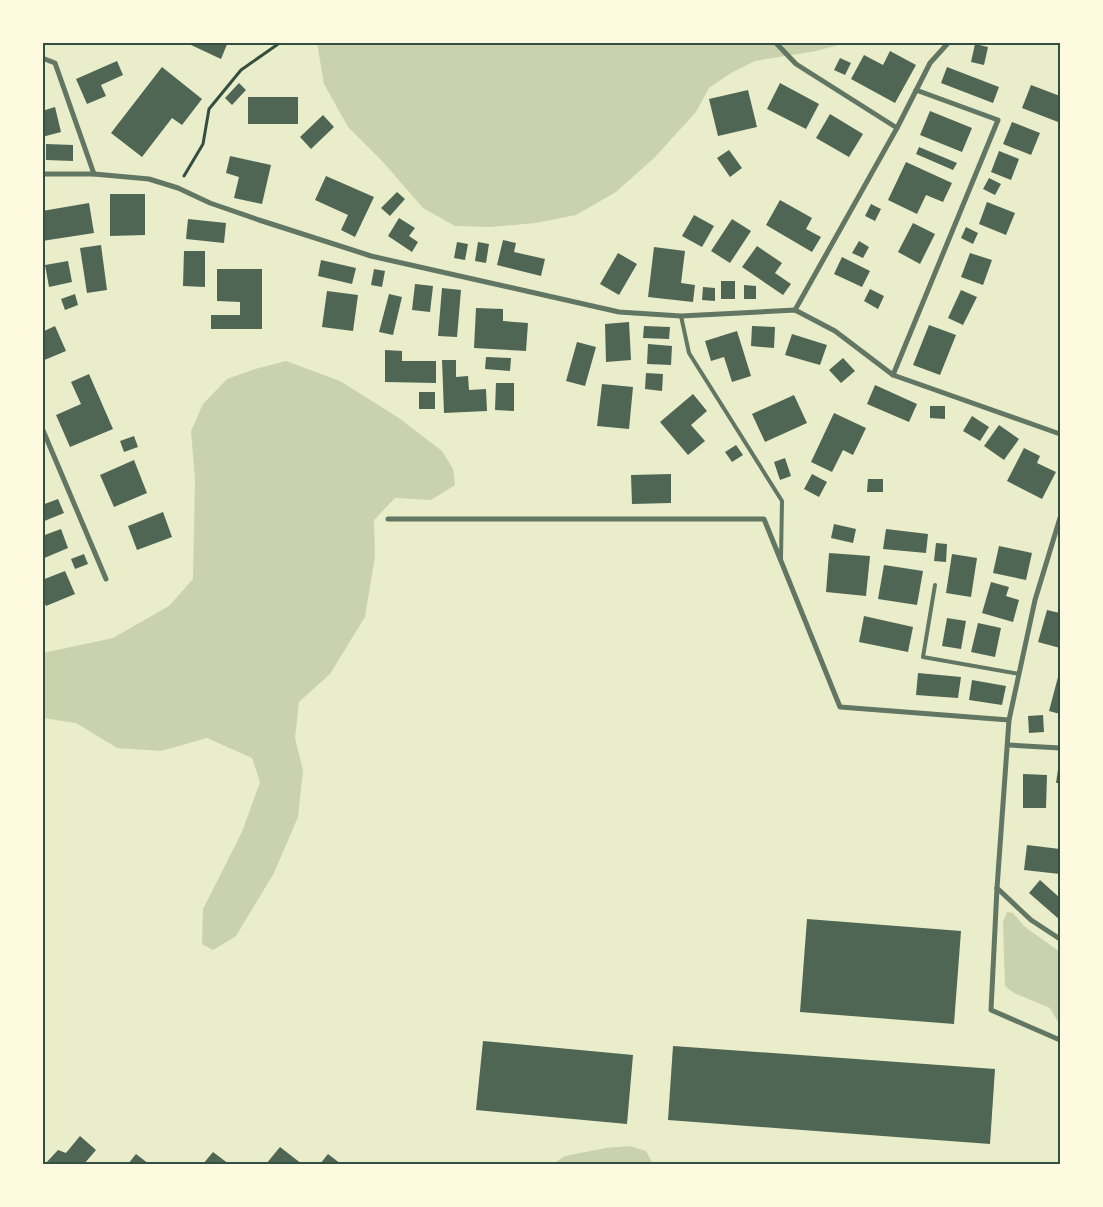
<svg xmlns="http://www.w3.org/2000/svg" width="1103" height="1207" font-family="Jost,sans-serif">
  <rect width="100%" height="100%" fill="#e9edc9"/>
  <!-- green -->
  <g fill="#cad2ad">
    <path d="M317 43H846L816 51 755 61 731 73 709 88 696 112 654 158 616 192 576 215 536 223 491 227 455 226 423 208 383 162 348 127 324 84Z"/>
    <path d="M286 361 340 381 399 418 442 451 453 469 455 485 431 500 395 498 374 520 375 556 365 617 330 674 299 702 295 738 303 770 298 817 274 873 236 936 213 950 202 944 203 909 242 832 260 782 252 758 207 738 161 751 117 748 76 723 43 718V653L113 638 169 606 193 579 195 479 191 431 203 404 227 379 255 369Z"/>
    <path d="M1007 912 1013 913 1025 927 1060 952V1025L1058 1022 1050 1008 1014 993 1005 986 1003 922Z"/>
    <path d="M630 1146 646 1151 652 1162 650 1164H553L565 1156 606 1148Z"/>
  </g>
  <!-- building -->
  <g fill="#4f6655">
    <path d="M192 42H228L221 59 191 45Z"/>
    <path d="M975 44 988 47 984 65 971 62Z"/>
    <path d="M890 51 916 65 895 103 851 79 864 55 883 65Z"/>
    <path d="M840 58 851 63 845 75 834 70Z"/>
    <path d="M117 61 123 75 101 85 106 96 87 104 76 79Z"/>
    <path d="M162 67 202 99 182 125 172 118 142 157 111 133Z"/>
    <path d="M947 67 999 87 993 103 941 83Z"/>
    <path d="M239 83 246 90 232 105 225 98Z"/>
    <path d="M780 83 819 104 806 129 767 109Z"/>
    <path d="M1031 85 1060 96V115L1058 122 1022 108Z"/>
    <path d="M748 90 757 127 718 136 709 99Z"/>
    <rect x="248" y="97" width="50" height="27"/>
    <path d="M55 107 61 132 42 137V111Z"/>
    <path d="M930 111 972 128 962 152 920 135Z"/>
    <path d="M830 114 863 134 849 157 816 138Z"/>
    <path d="M323 115 334 127 311 149 300 137Z"/>
    <path d="M1012 122 1040 133 1031 155 1003 144Z"/>
    <path d="M46 144 73 145V161L46 160Z"/>
    <path d="M919 147 957 163 953 170 916 154Z"/>
    <path d="M729 150 742 168 730 177 717 158Z"/>
    <path d="M999 151 1019 159 1011 180 991 172Z"/>
    <path d="M230 156 271 165 262 204 234 198 239 177 226 173Z"/>
    <path d="M906 162 952 183 943 202 926 195 917 214 888 200Z"/>
    <path d="M326 176 374 197 355 237 341 230 348 215 315 200Z"/>
    <path d="M989 178 1001 184 995 195 983 189Z"/>
    <path d="M42 185H44L45 199H42Z"/>
    <path d="M397 192 405 199 390 216 381 208Z"/>
    <path d="M110 194H145V235L110 236Z"/>
    <path d="M780 200 812 218 806 229 821 237 812 252 766 225Z"/>
    <path d="M987 202 1015 213 1006 235 979 224Z"/>
    <path d="M89 203 94 233 42 241V211Z"/>
    <path d="M871 204 881 209 875 221 865 216Z"/>
    <path d="M694 215 714 226 702 247 682 236Z"/>
    <path d="M399 218 415 228 409 236 418 242 412 252 388 236Z"/>
    <path d="M188 219 226 223 224 243 186 239Z"/>
    <path d="M732 219 751 231 730 263 711 251Z"/>
    <path d="M913 223 935 234 920 264 898 252Z"/>
    <path d="M966 227 978 233 973 244 961 238Z"/>
    <path d="M503 240 516 243 514 252 545 259 541 276 497 265Z"/>
    <path d="M859 241 869 247 863 258 852 253Z"/>
    <path d="M457 242 468 244 465 260 454 258Z"/>
    <path d="M478 242 489 244 486 263 475 261Z"/>
    <path d="M101 245 107 290 87 293 80 248Z"/>
    <path d="M757 246 782 263 775 273 791 284 783 295 742 267Z"/>
    <path d="M654 247 685 251 681 283 695 285 693 302 648 297Z"/>
    <path d="M184 251H205V287L183 286Z"/>
    <path d="M618 253 637 264 619 295 600 284Z"/>
    <path d="M970 253 992 260 983 285 961 277Z"/>
    <path d="M842 257 870 271 862 287 834 274Z"/>
    <path d="M321 260 356 268 352 284 318 276Z"/>
    <path d="M68 261 72 282 49 287 45 265Z"/>
    <path d="M217 269H262V329H211V315H240V302L217 301Z"/>
    <path d="M374 269 385 271 382 287 371 285Z"/>
    <rect x="721" y="281" width="14" height="18"/>
    <path d="M415 284 433 286 430 312 412 310Z"/>
    <path d="M744 285 756 286V299H744Z"/>
    <path d="M703 287 715 288V301L702 300Z"/>
    <path d="M442 288 461 290 457 337 438 336Z"/>
    <path d="M870 289 884 296 878 309 864 301Z"/>
    <path d="M961 290 977 297 963 325 948 318Z"/>
    <path d="M327 291 358 295 353 331 322 327Z"/>
    <path d="M75 294 78 305 65 310 61 299Z"/>
    <path d="M389 294 402 297 393 335 379 332Z"/>
    <path d="M476 308 503 309V321L528 323 526 351 474 348Z"/>
    <path d="M629 322 631 360 606 362 605 324Z"/>
    <path d="M929 325 956 335 940 375 913 365Z"/>
    <path d="M55 326 66 351 42 361V332Z"/>
    <path d="M644 326 670 327 669 339 643 338Z"/>
    <path d="M752 326 775 327 774 348 751 346Z"/>
    <path d="M737 331 751 376 732 382 724 357 711 361 705 341Z"/>
    <path d="M792 334 827 345 820 365 785 355Z"/>
    <path d="M577 342 596 347 585 386 566 381Z"/>
    <path d="M648 344 672 346 671 365 647 364Z"/>
    <path d="M385 350 402 351V361H436V383L385 382Z"/>
    <path d="M486 357 511 358 510 371 485 369Z"/>
    <path d="M843 358 855 371 841 383 829 370Z"/>
    <path d="M442 360H456V377L468 376 469 390 486 389 487 411 444 413Z"/>
    <path d="M646 373 663 374 662 391 645 389Z"/>
    <path d="M89 374 113 429 70 447 56 415 81 404 71 382Z"/>
    <path d="M496 383H514V411L495 410Z"/>
    <path d="M602 384 633 387 629 429 597 426Z"/>
    <path d="M875 385 917 404 909 422 867 404Z"/>
    <rect x="419" y="392" width="16" height="17"/>
    <path d="M693 394 707 411 691 425 705 441 688 455 660 422Z"/>
    <path d="M794 395 807 423 765 442 752 414Z"/>
    <path d="M930 406H945V419L930 418Z"/>
    <path d="M834 413 866 428 853 455 843 450 832 472 811 462Z"/>
    <path d="M972 416 989 427 980 441 963 431Z"/>
    <path d="M999 425 1019 439 1004 460 984 446Z"/>
    <path d="M134 436 138 447 124 452 120 441Z"/>
    <path d="M736 445 743 455 732 462 725 452Z"/>
    <path d="M1024 448 1040 456 1037 463 1056 472 1042 499 1007 481Z"/>
    <path d="M785 458 791 476 780 480 774 462Z"/>
    <path d="M134 460 147 493 114 507 100 475Z"/>
    <path d="M671 474V503L632 504 631 475Z"/>
    <path d="M812 474 827 482 819 497 804 489Z"/>
    <path d="M868 479H883V492H867Z"/>
    <path d="M58 499 64 513 42 522V505Z"/>
    <path d="M163 512 172 537 137 550 128 526Z"/>
    <path d="M834 524 856 529 853 543 831 538Z"/>
    <path d="M61 529 68 548 42 559V536Z"/>
    <path d="M886 529 928 534 926 553 883 549Z"/>
    <path d="M936 543 947 544 946 562 934 561Z"/>
    <path d="M999 546 1032 553 1026 580 993 573Z"/>
    <path d="M829 553 870 556 866 596 826 592Z"/>
    <path d="M84 554 88 564 75 569 71 559Z"/>
    <path d="M952 554 977 558 971 597 946 593Z"/>
    <path d="M884 565 923 571 917 605 878 599Z"/>
    <path d="M65 571 75 594 46 606 42 597V580Z"/>
    <path d="M991 582 1009 587 1006 596 1019 600 1013 622 982 613Z"/>
    <path d="M1047 610 1060 613V648L1038 642Z"/>
    <path d="M864 616 913 627 908 652 859 642Z"/>
    <path d="M947 618 966 621 961 649 942 646Z"/>
    <path d="M978 623 1001 628 995 657 971 652Z"/>
    <path d="M918 673 961 677 958 698 916 695Z"/>
    <path d="M1058 677 1060 678V714L1049 711Z"/>
    <path d="M972 680 1006 686 1002 705 969 700Z"/>
    <path d="M1043 715 1044 732 1029 733 1028 716Z"/>
    <path d="M1059 763 1060 764V783H1056Z"/>
    <path d="M1023 774 1047 775 1046 808H1023Z"/>
    <path d="M1027 845 1060 849V874L1024 870Z"/>
    <path d="M1040 880 1060 898V920L1029 893Z"/>
    <path d="M807 919 961 931 954 1024 800 1012Z"/>
    <path d="M483 1041 633 1055 627 1124 476 1110Z"/>
    <path d="M673 1046 995 1069 990 1144 668 1120Z"/>
    <path d="M80 1136 96 1150 84 1164H45L58 1150 66 1153Z"/>
    <path d="M280 1147 302 1164H266Z"/>
    <path d="M213 1152 229 1164H203Z"/>
    <path d="M136 1154 149 1164H128Z"/>
    <path d="M328 1154 341 1164H320Z"/>
  </g>
  <g fill="none" stroke-linecap="round" stroke-linejoin="round">
    <!-- path -->
    <path stroke="#344e41" stroke-width="3" d="M184 176 203 144 209 109 241 70 281 42"/>
    <!-- service -->
    <g stroke="#617663" stroke-width="4">
      <path d="M681 316 689 353 782 501 781 558"/>
      <path d="M935 585 923 657 1019 674"/>
    </g>
    <!-- minor -->
    <g stroke="#617663" stroke-width="5">
      <path d="M775 42 796 64 897 128"/>
      <path d="M42 58 55 63 94 174"/>
      <path d="M42 174H94L149 179 178 188 210 203 259 220 371 256 619 312 681 316 795 310 835 331 893 375 1060 434"/>
      <path d="M795 310 897 128 930 63 949 42"/>
      <path d="M893 375 998 120 916 90"/>
      <path d="M42 428 106 579"/>
      <path d="M1060 518 1035 600 1009 720 997 888 991 1010 1060 1040"/>
      <path d="M388 519H764L840 707 1009 720"/>
      <path d="M1008 745 1060 748"/>
      <path d="M997 888 1031 920 1060 939"/>
    </g>
  </g>
  <!-- border -->
  <rect width="1103" height="1207" fill="none" stroke="#fefae0" stroke-width="88"/>
  <rect x="44" y="44" width="1015" height="1119" fill="none" stroke="#344e41" stroke-width="2"/>
</svg>
